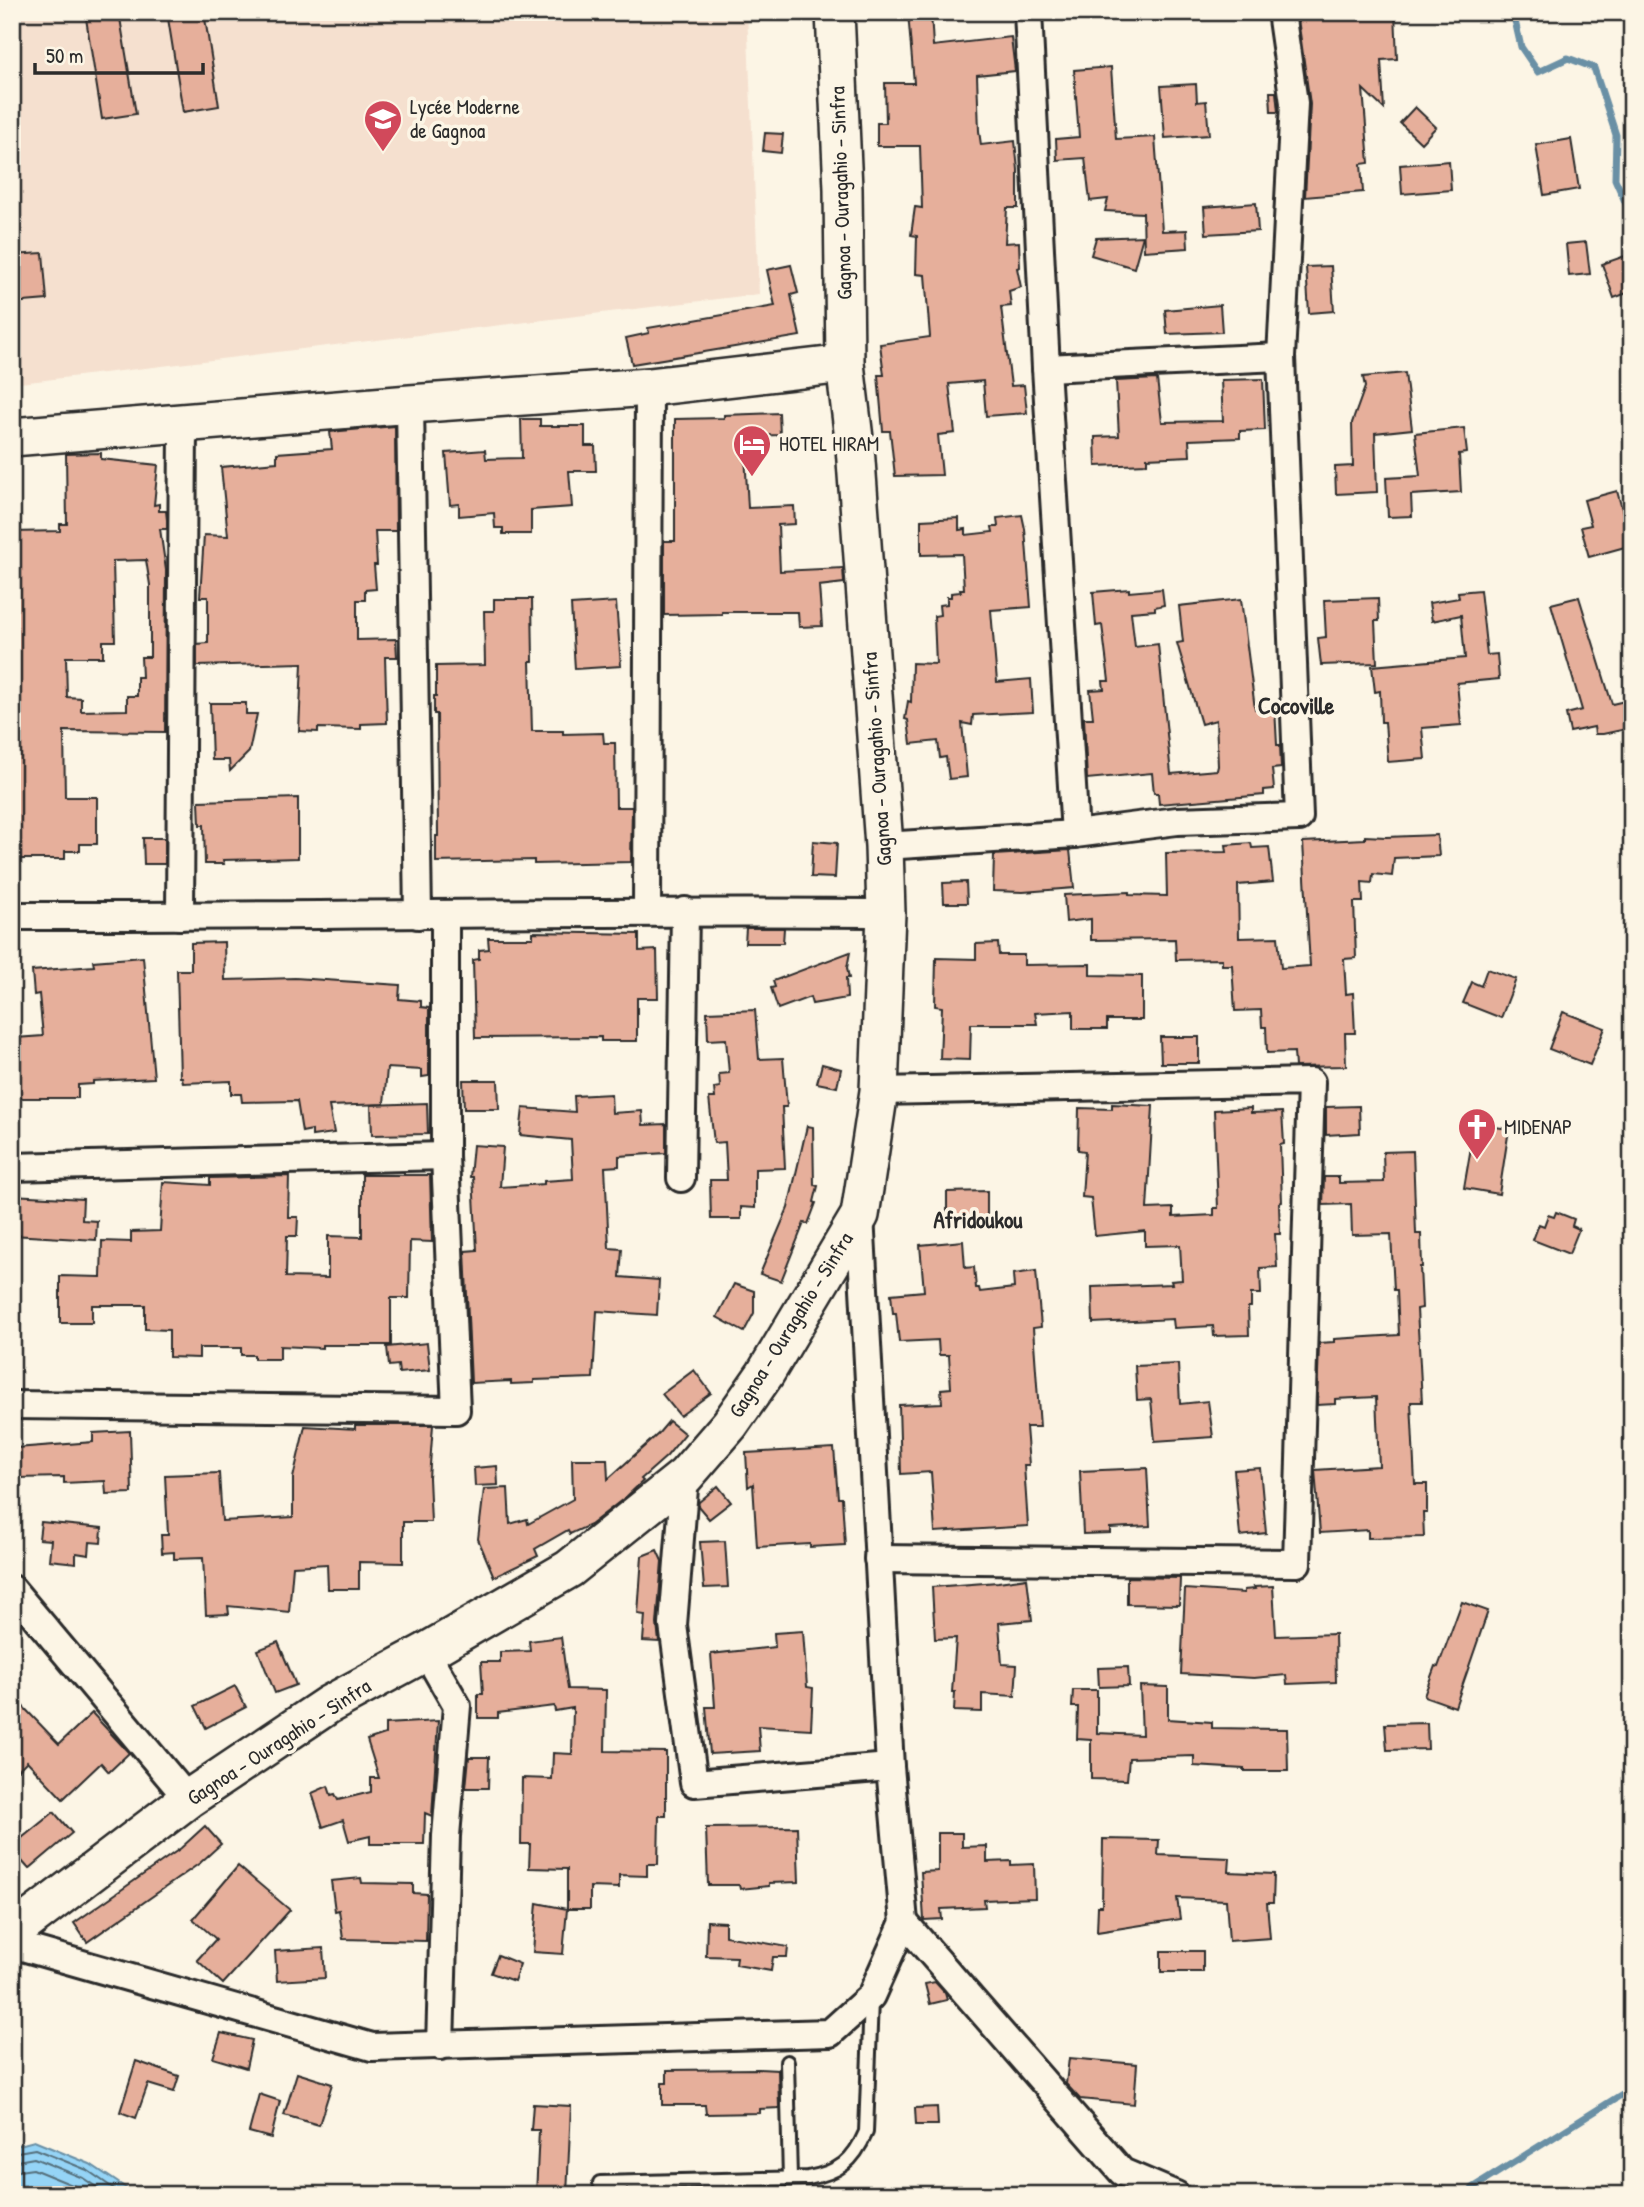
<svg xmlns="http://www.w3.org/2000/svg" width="1644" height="2207" font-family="'Patrick Hand',sans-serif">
  <rect width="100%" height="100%" fill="#fcf5e5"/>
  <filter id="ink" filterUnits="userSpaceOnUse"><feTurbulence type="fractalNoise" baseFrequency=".0143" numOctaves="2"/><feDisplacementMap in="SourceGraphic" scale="14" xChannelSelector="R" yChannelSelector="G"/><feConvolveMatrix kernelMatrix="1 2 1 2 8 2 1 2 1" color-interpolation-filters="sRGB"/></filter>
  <g filter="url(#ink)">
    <!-- built -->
    <path fill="#f5e0cf" d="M12 12H747L759 294 12 384Z"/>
    <!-- water -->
    <path fill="#95d4f6" stroke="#6b90a5" stroke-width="2" d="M34 2141 90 2164 132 2192 147 2195H12V2147Z"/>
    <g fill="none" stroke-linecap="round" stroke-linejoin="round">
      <!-- shore -->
      <g stroke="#556f7c" stroke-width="2">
        <path d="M12 2153 35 2149 87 2170 123 2195"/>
        <path d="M12 2162 34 2158 83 2178 108 2195"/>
        <path d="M12 2172 33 2169 77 2187 89 2195"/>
      </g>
      <!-- stream -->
      <g stroke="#6b90a5" stroke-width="7">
        <path d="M1513 12 1521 47 1538 72 1568 58 1594 68 1616 135 1615 179 1632 217"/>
        <path d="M1469 2195 1473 2188 1632 2088"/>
      </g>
    </g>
    <!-- building -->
    <g fill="#e6af9b" stroke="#2b2b2b" stroke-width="2" fill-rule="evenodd">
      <path d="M85 12H119L136 114 102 119Z"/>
      <path d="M167 12H204L219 106 183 112Z"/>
      <path d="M917 12H931L933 46 1011 37 1015 71 977 75 979 131 981 145 1015 141 1018 170V208H1007L1005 243 1019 242 1020 267 1017 268 1021 287 1009 291 1011 306 1001 307 1011 386 1024 385 1027 413 986 416 983 381 949 384 955 433 938 435 942 475 895 476 890 431H883L878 375H884L880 344 930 337 925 275 916 274 917 236 911 235 915 207 922 208 920 146H877V123H886L885 83H914L908 13Z"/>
      <path d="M1297 12H1395L1397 59 1381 60 1384 109 1363 89 1369 163 1361 164 1363 192 1305 197 1310 104Z"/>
      <path d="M1111 67 1116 139 1155 137 1162 231 1187 230 1188 248 1144 251 1143 213 1105 211 1108 199 1090 201 1085 158 1057 160 1056 139 1079 137 1074 70Z"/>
      <path d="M1196 84 1197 102 1206 101 1209 135 1165 138 1161 86Z"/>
      <path d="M1270 92H1276L1278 112H1271Z"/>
      <path d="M1415 107 1436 127 1421 143 1400 123Z"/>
      <path d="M765 133 783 134 781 153 763 151Z"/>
      <path d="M1571 139 1579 189 1544 195 1536 145Z"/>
      <path d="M1449 161 1451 190 1402 194 1400 165Z"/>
      <path d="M1256 203 1258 231 1206 234 1204 207Z"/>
      <path d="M1143 236 1134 268 1091 255 1096 238Z"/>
      <path d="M1586 242 1590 274 1569 276 1566 244Z"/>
      <path d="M43 253 47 300 12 303V255Z"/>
      <path d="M1625 256 1632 275V291L1614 298 1602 264Z"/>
      <path d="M791 265 798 293 791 295 800 336 632 364 626 338 649 333 648 328 775 306 767 270Z"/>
      <path d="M1331 266 1334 311 1309 313 1306 267Z"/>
      <path d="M1220 305 1222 332 1167 334 1165 310Z"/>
      <path d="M1405 373 1412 429 1375 433 1377 492 1336 494 1335 467 1353 466 1352 423 1365 387 1363 377Z"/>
      <path d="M1157 379 1162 422 1223 421 1221 380 1263 379 1265 430 1240 431V438L1189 440 1190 456 1147 458V464L1096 466 1095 437 1119 436 1116 381Z"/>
      <path d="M779 413 780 435 744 436 748 508 794 506 795 524 778 525 780 571 843 568 844 583 819 586 822 626 799 627 798 612H722V614L664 615V541H675V419L724 418V415Z"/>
      <path d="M521 419H540V426H585V446H595L596 471H569L572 507 531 510V534H503V528H495L494 513 459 516V504L450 505 446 453 485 450 486 459 522 458Z"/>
      <path d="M395 426 396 531H375L377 565H374L376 589 365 590V600H357V640L396 639 397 657H385L387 723 361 724V729L318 728V732L299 731 302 663 197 666V644L208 643V597H200L204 535 228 536 221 467 277 462V453L332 449 330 432Z"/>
      <path d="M1464 428 1467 453 1459 454 1461 492 1411 495 1412 516 1388 517 1386 478 1420 476 1415 433Z"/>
      <path d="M101 453V459L158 465 154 505 159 504V511H166L167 520V529H160L166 570 165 732 64 731 65 797H97V844H80V851H65V859H12V532L60 531V524H67L66 454ZM146 560 150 585V657H141L142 677H137V696H127V710L81 711V698L67 697 66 657H103V641H115L113 561Z"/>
      <path d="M1617 491 1632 545 1589 557 1581 527 1591 525 1584 500Z"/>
      <path d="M1022 515 1025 529 1031 607 991 610 997 682 1031 679 1033 712 973 715 972 725 962 723 967 777 949 779 946 757 940 758 938 741 911 744 908 720 905 719 908 701 911 702 912 663 936 664 934 616 940 615 939 605 947 604V597H951V593L961 592 960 589H964L962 554 921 555V520L959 518V530L966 529V535L993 532 992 527H998L997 518Z"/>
      <path d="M1129 589V592L1162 589 1164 605 1155 607V610L1131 612 1135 647 1158 644 1171 774 1217 770 1218 766 1216 720 1201 724 1177 643 1183 642 1179 606 1241 599 1255 709 1275 708 1277 745H1280L1281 768 1272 769 1274 789 1264 790V795L1159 804 1158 793H1154L1152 773 1087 779 1084 718H1093L1090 690 1104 689 1103 681H1109L1102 625 1096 626 1093 592Z"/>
      <path d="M1480 590 1487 655 1497 654 1499 679 1457 683 1461 725 1422 728 1425 759 1388 762 1385 722H1381L1380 691 1375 692 1372 666 1465 658 1461 615 1432 621 1429 603 1459 598 1458 592Z"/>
      <path d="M1579 597 1612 704 1625 701 1631 728 1603 734H1595L1594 727 1570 732 1566 714 1582 710 1551 604Z"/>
      <path d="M1378 598 1379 621H1375L1377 663 1321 665 1318 638 1326 637 1324 600Z"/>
      <path d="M494 599H532L533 661H530L532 731H563V734L603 733 604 743H615L616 807H632L631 862 534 864V860L436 862V836H438L437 714H434V696H436V666L485 665 484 611H494Z"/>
      <path d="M616 602 621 666 575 669 571 605Z"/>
      <path d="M210 703H246V714H257L249 752 230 771 229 760H212Z"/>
      <path d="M298 798V858L223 860 224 864H205L204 825H200L199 801Z"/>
      <path d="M1437 835 1439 856 1394 858 1392 876 1373 874 1372 883 1362 882 1363 902H1354L1356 958 1344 959 1346 994 1353 993 1355 1033H1345L1346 1066 1295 1067 1294 1052 1267 1053 1266 1027H1262L1261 1010 1235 1011 1232 965H1222V959L1176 960 1175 939 1091 940V919L1066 922 1064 895 1129 892V895L1167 896 1166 853 1227 852 1226 845 1251 843 1252 848 1269 847 1273 882 1238 885 1239 938 1278 937 1281 968 1310 966 1303 842 1365 839V836L1386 837Z"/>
      <path d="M143 838H165V864H144Z"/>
      <path d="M813 841 837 843 835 878 811 877Z"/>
      <path d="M1070 850 1074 888 1023 892 993 891 994 855Z"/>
      <path d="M966 882 967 903H944L943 883Z"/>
      <path d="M746 928H784L783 943H745Z"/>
      <path d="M533 932 639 934V951L657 950 658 998H637V1041H601V1037L475 1038 473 960 479 959V950L489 949 488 938H533Z"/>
      <path d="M224 942 225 980 295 978 400 985 399 999 421 1001V1007L429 1008V1076L422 1077V1070L387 1068 384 1104 329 1106 334 1133 312 1136V1130L302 1132 297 1101 242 1102 241 1094H231V1081L183 1083 182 1077H180L177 970H191V943Z"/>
      <path d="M998 943 999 955H1024V965L1090 964V975L1142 976V1020H1107V1029H1073V1011L1035 1013 1037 1024H971L970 1060 940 1059 942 1007 935 1006 936 958 976 959V944Z"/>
      <path d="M850 952 847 968 849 978H846L847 998 812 1004 810 997 778 1009 771 988 775 987 773 981Z"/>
      <path d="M143 957 154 1078 93 1081V1084L78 1085V1098H12V1052H18L16 1038 43 1036 39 994 34 995 32 971 94 966 93 961Z"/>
      <path d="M1487 969 1516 979 1501 1018 1463 1003 1472 982 1481 986Z"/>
      <path d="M755 1010 759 1059 783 1058 787 1107H782L785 1168 755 1169V1208L741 1207V1219H711L710 1180H727L725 1142 714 1143 709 1098H715L714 1088 720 1087 719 1074 729 1073 726 1039 708 1040 707 1012Z"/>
      <path d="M1563 1012 1605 1028 1590 1065 1549 1049Z"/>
      <path d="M1160 1037H1199V1063H1161Z"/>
      <path d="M822 1064 841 1069 837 1087 817 1083Z"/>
      <path d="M463 1080H498L499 1109H464Z"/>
      <path d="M611 1094 612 1113 642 1111 643 1125 666 1124V1153L619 1156V1166L605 1167 609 1248 622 1249 620 1277 659 1280 657 1315 597 1311 593 1378 534 1380V1383L511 1384V1381L471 1383 465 1251 477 1250 473 1177H470L473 1145 503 1147 500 1187 544 1184V1181L573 1179 571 1140 520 1135 523 1108 575 1112 574 1096Z"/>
      <path d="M427 1103 428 1134 372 1135 371 1105Z"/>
      <path d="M1112 1104 1153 1106 1147 1209 1173 1208V1217L1214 1215V1208H1218L1214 1110 1251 1108V1113L1282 1112 1284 1144 1280 1145 1282 1202 1279 1203 1280 1234H1275L1277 1267 1260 1268 1261 1294H1251V1307H1248L1249 1335 1214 1336 1213 1326 1174 1328 1173 1319 1093 1323 1092 1287 1172 1284 1171 1281 1182 1280 1180 1245 1145 1246V1231L1095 1236 1091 1198 1082 1197 1085 1151 1078 1150 1079 1108 1112 1109Z"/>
      <path d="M1359 1106 1360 1133 1326 1135V1107Z"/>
      <path d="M1475 1124 1509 1129 1499 1194 1464 1188Z"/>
      <path d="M807 1126 813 1127 814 1185 818 1186 814 1202 816 1203 808 1224 804 1223 781 1281 760 1274 788 1208Z"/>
      <path d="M1413 1151 1416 1234H1421L1422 1267H1420L1422 1308 1417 1309 1422 1402H1411L1415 1484H1427V1513H1423L1424 1537 1368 1538V1530L1320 1533 1315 1470 1379 1466 1376 1397 1335 1399V1404L1317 1405 1319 1343 1334 1342V1339L1399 1335 1397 1290H1394L1391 1234 1352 1235 1351 1204 1323 1205 1324 1177H1339V1183L1384 1182 1383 1152Z"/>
      <path d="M362 1175H430L432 1242 410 1241 409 1298H391V1345H322V1348L280 1346V1359H254V1355H241V1348H199V1358L169 1357V1330L145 1329V1305H92V1323H60V1276L101 1277 102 1241 131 1242V1232L160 1231 163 1182 210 1185V1178L289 1176 288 1217H298L297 1236H287L286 1277 328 1278V1236L362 1237Z"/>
      <path d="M987 1191V1219H947V1192Z"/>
      <path d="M12 1195 83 1199 82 1220 97 1221 96 1240 12 1235Z"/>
      <path d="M1556 1212 1574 1219 1572 1226 1579 1229 1569 1254 1533 1240 1539 1224 1544 1226 1548 1215 1554 1217Z"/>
      <path d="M963 1241 965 1268 974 1267 976 1288H979L980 1292 1014 1288 1013 1274 1036 1271 1041 1327 1033 1328 1040 1427H1026L1029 1465H1024L1028 1526 935 1532 931 1472 901 1474 899 1405 942 1403 941 1389 951 1388 949 1355H939L938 1340 899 1342 896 1313H893L891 1294 924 1291 920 1245Z"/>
      <path d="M734 1284 754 1291V1313L744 1332 717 1317Z"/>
      <path d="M427 1343 430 1370 399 1373 398 1365 389 1366 387 1347Z"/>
      <path d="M1178 1364 1180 1404 1208 1401 1213 1437 1155 1441 1151 1399 1137 1400 1135 1366Z"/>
      <path d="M694 1370 711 1393 680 1416 662 1394Z"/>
      <path d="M669 1421 685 1434 667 1456 641 1479 643 1481 627 1496 590 1525 570 1534 568 1530 535 1549 538 1556 494 1577 478 1539 484 1489 508 1488 510 1524 527 1519 528 1524 573 1499 572 1459H607L608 1479 658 1434Z"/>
      <path d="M355 1425H433L429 1478 431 1522H403V1563L359 1562V1589H328L327 1564 293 1566 289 1612 228 1606 229 1614 206 1615 203 1558 174 1559V1552L162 1553 161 1535H168L165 1475 219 1473 222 1521 293 1517V1478L305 1426 355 1429Z"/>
      <path d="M130 1431 132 1493 106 1494 105 1481 64 1483V1477L17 1478 16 1448 93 1442V1433Z"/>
      <path d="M834 1448 838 1498H842L845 1545 810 1547V1544L757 1547 753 1484 748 1487 746 1453Z"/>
      <path d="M497 1466 498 1485 475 1486 474 1468Z"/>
      <path d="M1147 1468 1150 1526 1110 1528V1533L1083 1534 1080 1471Z"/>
      <path d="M1260 1468 1266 1533 1240 1536 1234 1470Z"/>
      <path d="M718 1486 731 1502 709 1519 698 1506 699 1502Z"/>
      <path d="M41 1522 102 1528 101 1543 90 1542 89 1555 76 1553V1563L49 1560 51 1540 39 1539Z"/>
      <path d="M725 1541 728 1587 704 1588 700 1542Z"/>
      <path d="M657 1550 662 1561 657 1624 659 1642 643 1641 645 1615 638 1614 642 1556Z"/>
      <path d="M1127 1577 1180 1578 1179 1605 1127 1604Z"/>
      <path d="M1027 1578 1032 1620 999 1623 1002 1664 1017 1665 1015 1696 982 1694V1712L954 1711 955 1692H952L956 1638 935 1639 932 1587 998 1582Z"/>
      <path d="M1273 1586 1276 1636 1335 1634 1336 1682 1287 1684 1286 1675 1254 1678 1181 1674 1185 1589 1244 1593V1590L1255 1589 1254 1587Z"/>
      <path d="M1462 1602 1488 1611 1455 1707 1424 1696 1435 1666 1438 1667Z"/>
      <path d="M803 1631 807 1687 813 1688 811 1729 758 1726 760 1751 710 1754 706 1707H715L711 1654 775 1647 774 1633Z"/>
      <path d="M561 1637 568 1689 606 1690 605 1751 666 1752V1816H659L658 1864H647V1876L619 1875V1888L590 1887V1909H567V1869L529 1868 530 1844H521L522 1778 552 1779 553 1753 572 1754 573 1708 555 1711 554 1706 498 1713V1718H478V1694H483L481 1662H500V1652L530 1651 529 1641Z"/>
      <path d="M278 1642 296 1685 275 1693 258 1650Z"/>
      <path d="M1128 1667 1129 1686 1099 1687 1098 1668Z"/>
      <path d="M235 1686 246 1707 206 1728 195 1706Z"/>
      <path d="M1140 1686 1168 1687V1719L1212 1722V1728L1287 1729 1288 1771H1244V1769L1194 1766V1756L1129 1758 1127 1780 1091 1779V1740L1077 1739 1078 1707H1072L1073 1690H1097V1733L1142 1735Z"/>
      <path d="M12 1695 59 1744 92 1713 129 1753 109 1772 101 1763 63 1799 27 1761 12 1776Z"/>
      <path d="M438 1721 432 1816 425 1813 424 1844H370V1836L349 1841 343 1820 323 1827 312 1793 328 1786 331 1795 335 1794 338 1800 371 1792V1778H379L367 1740 385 1734V1724Z"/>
      <path d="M1427 1723 1428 1749 1387 1750 1385 1724Z"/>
      <path d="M469 1757H489L488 1788H466Z"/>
      <path d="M54 1812 72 1833 29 1869 12 1850V1846Z"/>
      <path d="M205 1826 221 1844 200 1863 87 1942 74 1923 181 1848Z"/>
      <path d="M797 1827 799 1882 769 1883V1886L740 1889 739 1885H708L706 1828Z"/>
      <path d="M938 1833H962V1847L987 1846V1862L1011 1861V1865L1034 1864 1035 1898 984 1900 985 1907 941 1909 942 1919 924 1920 921 1872 938 1871Z"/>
      <path d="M1103 1839 1159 1840 1158 1855 1230 1858 1229 1872 1274 1874 1273 1903H1267L1270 1938 1229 1941 1226 1900 1177 1898 1180 1919 1097 1932 1098 1906H1102Z"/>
      <path d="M238 1866 290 1910 223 1984 197 1960 216 1939 193 1919Z"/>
      <path d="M361 1878 362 1883 413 1884V1893L427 1894 426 1941 343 1939 339 1910 335 1911 331 1881Z"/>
      <path d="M537 1903 567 1909 563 1954 533 1952Z"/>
      <path d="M707 1921 725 1922V1936L788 1947 787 1957H773L771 1971 736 1965 737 1957 706 1956Z"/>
      <path d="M323 1948 325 1978 277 1981 275 1951Z"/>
      <rect x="1161" y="1951" width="42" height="21"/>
      <path d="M498 1955 520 1964 514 1981 491 1973Z"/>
      <path d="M935 1982 945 1993 947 2000 930 2004 925 1984Z"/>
      <path d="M221 2033 252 2040 246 2068 213 2058Z"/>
      <path d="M1069 2058 1137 2064 1134 2104 1080 2099 1066 2084Z"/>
      <path d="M136 2061 179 2076 174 2092 148 2084 136 2118 120 2112Z"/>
      <path d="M759 2069 778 2070 779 2108 760 2109V2113L706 2114 705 2105H662V2083H667V2070Z"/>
      <path d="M297 2073 332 2084 319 2125 284 2115Z"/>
      <path d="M259 2094 280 2101 271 2138 249 2132Z"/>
      <path d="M533 2104 571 2106 567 2195H536L539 2130H531Z"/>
      <path d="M937 2107 938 2125H916L915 2108Z"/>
    </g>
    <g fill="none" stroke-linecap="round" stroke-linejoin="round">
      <defs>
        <g id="lane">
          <path d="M787 2062 790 2178"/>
          <path d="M600 2183 808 2178C839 2172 853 2162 866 2132L871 2000"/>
        </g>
        <g id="street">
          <path d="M1028 12 1046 368 1075 834"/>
          <path d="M1046 368 1281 357"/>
          <path d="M410 404 418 915"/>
          <path d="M884 846 1075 834 1177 821 1299 817 1281 357 1294 103 1281 12"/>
          <path d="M647 911 649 387"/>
          <path d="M12 916C304 917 595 910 886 913"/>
          <path d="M180 916 183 423"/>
          <path d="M12 1167 445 1156"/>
          <path d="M681 1178 685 911"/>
          <path d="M12 1405 456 1410 445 1156V915"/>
          <path d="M685 1476 673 1625 694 1783 890 1767"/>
          <path d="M878 1559 1297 1563 1311 1082 879 1091"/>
          <path d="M12 1589 188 1799"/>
          <path d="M426 1652 457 1706 446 1836 440 2046"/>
          <path d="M904 1922 1122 2172 1176 2195"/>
          <path d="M12 1944 372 2047 830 2033 871 1996 904 1922 890 1767 860 1215"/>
        </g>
        <g id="secondary">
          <path d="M12 437 410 404 649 387 845 364"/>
          <path d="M12 1933 188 1799 328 1705 426 1652 569 1569 685 1476 730 1424 765 1374 860 1215 879 1091 886 913 884 846 855 447 845 364 843 189 835 12"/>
        </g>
      </defs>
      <!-- lane casing -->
      <use href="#lane" stroke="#2b2b2b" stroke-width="18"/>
      <!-- street casing -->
      <use href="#street" stroke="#2b2b2b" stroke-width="32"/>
      <!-- secondary casing -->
      <use href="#secondary" stroke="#2b2b2b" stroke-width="42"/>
      <!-- lane -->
      <use href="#lane" stroke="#fcf5e5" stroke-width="12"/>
      <!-- street -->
      <use href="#street" stroke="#fcf5e5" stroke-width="26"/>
      <!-- secondary -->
      <use href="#secondary" stroke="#fcf5e5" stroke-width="37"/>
    </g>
  </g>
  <!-- icons -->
  <defs>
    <symbol id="school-pin" viewBox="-11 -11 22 30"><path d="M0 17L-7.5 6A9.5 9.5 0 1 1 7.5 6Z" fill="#d1495b" stroke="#fcf5e5"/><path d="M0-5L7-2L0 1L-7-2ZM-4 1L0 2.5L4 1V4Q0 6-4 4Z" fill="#fff"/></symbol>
    <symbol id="hotel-pin" viewBox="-11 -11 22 30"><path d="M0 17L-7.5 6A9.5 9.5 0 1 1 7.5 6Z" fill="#d1495b" stroke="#fcf5e5"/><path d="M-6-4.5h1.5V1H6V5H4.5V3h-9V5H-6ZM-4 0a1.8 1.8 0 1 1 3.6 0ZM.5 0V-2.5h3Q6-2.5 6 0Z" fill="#fff"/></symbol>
    <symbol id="church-pin" viewBox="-11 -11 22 30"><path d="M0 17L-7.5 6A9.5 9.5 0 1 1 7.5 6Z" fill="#d1495b" stroke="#fcf5e5"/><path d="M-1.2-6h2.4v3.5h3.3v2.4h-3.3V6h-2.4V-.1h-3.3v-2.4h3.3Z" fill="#fff"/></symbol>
  </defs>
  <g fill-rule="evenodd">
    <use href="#school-pin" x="361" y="97" width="44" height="60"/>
    <use href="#hotel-pin" x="730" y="422" width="44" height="60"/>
    <use href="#church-pin" x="1455" y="1105" width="44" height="60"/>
  </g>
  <g text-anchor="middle" stroke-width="7" stroke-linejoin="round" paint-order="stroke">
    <!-- poi labels -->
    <g font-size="21" fill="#2b2b2b" stroke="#fcf5e5" text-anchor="start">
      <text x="410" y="114">Lycée Moderne<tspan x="410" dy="24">de Gagnoa</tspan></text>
      <text x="779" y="451">HOTEL HIRAM</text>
      <text x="1504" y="1134">MIDENAP</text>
    </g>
    <!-- street labels -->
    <g font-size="21" fill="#2b2b2b" stroke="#fcf5e5">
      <text transform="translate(841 193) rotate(-92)" y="7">Gagnoa - Ouragahio - Sinfra</text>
      <text transform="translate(877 759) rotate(-94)" y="7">Gagnoa - Ouragahio - Sinfra</text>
      <text transform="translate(791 1325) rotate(-58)" y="7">Gagnoa - Ouragahio - Sinfra</text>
      <text transform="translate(279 1742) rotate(-33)" y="7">Gagnoa - Ouragahio - Sinfra</text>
    </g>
    <!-- neighbourhood labels -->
    <g font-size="23" font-weight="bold" fill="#2b2b2b" stroke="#fcf5e5">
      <text x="978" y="1228">Afridoukou</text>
    </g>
    <!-- quarter labels -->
    <g font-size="24" font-weight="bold" fill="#2b2b2b" stroke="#fcf5e5">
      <text x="1296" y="714">Cocoville</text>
    </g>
  </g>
  <!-- margin -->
  <rect width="1644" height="2207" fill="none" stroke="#fcf5e5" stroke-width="42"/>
  <rect x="21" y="21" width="1602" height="2165" fill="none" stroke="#2b2b2b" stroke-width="2.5" filter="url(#ink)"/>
  <!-- scale -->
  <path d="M35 63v10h168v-10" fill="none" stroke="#2b2b2b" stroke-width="3.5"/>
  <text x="46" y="63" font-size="21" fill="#2b2b2b" stroke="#fcf5e5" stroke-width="5" paint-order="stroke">50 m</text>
</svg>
